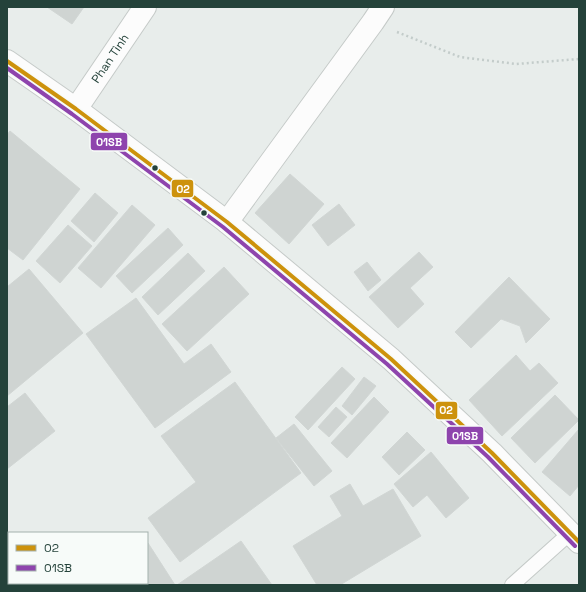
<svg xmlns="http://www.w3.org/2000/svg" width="586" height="592" font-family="'Space Grotesk',sans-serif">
  <rect width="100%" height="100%" fill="#e8edeb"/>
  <!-- building -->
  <g fill="#cfd4d2" stroke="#d1d6d4">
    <path d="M47 7H84L72 24Z"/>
    <path d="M10 131 80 189 23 260 7 248V135Z"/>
    <path d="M290 174 324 204 289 244 255 213Z"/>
    <path d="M95 193 118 213 94 242 71 221Z"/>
    <path d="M339 204 355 225 328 246 312 225Z"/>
    <path d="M132 205 155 225 101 288 78 268Z"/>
    <path d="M68 225 92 246 60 283 36 261Z"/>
    <path d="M168 228 183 245 132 293 116 276Z"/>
    <path d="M419 252 433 267 410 288 424 304 398 328 369 297Z"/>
    <path d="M188 253 205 271 158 315 142 297Z"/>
    <path d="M367 262 381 280 368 291 354 272Z"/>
    <path d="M224 267 249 294 187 351 162 324Z"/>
    <path d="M29 269 83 333 7 396V287Z"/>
    <path d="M509 277 550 319 526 343 520 326 501 319 471 348 455 332Z"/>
    <path d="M136 298 184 364 211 344 231 372 155 428 86 334Z"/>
    <path d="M516 355 530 371 539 363 558 383 502 436 469 400Z"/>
    <path d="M342 367 355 379 308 430 295 417Z"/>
    <path d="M364 377 376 386 352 415 342 406Z"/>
    <path d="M235 382 301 473 180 562 148 518 196 482 161 436Z"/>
    <path d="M25 393 55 431 7 469V407Z"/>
    <path d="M555 395 579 420 535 463 511 438Z"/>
    <path d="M374 397 389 412 347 458 331 443Z"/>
    <path d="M336 407 347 417 329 437 318 427Z"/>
    <path d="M294 424 332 471 314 486 276 438Z"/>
    <path d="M579 429V485L570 496 542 472Z"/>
    <path d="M407 432 425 450 399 475 382 457Z"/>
    <path d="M431 452 469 498 446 518 427 495 413 507 394 484Z"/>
    <path d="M350 484 363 506 393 489 421 536 340 585H317L293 546 342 516 330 496Z"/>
    <path d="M241 541 272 585H177Z"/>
    <path d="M148 543 175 585H126L125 583H147V544Z"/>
  </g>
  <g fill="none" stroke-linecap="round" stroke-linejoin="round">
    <defs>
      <path id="service" d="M512 585 570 533"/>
      <g id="minor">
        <path id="s1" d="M76 109 145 7"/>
        <path d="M227 222 373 22 383 7"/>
      </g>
      <path id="tertiary" d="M7 61 76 109 227 222 391 359 492 453 579 542"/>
    </defs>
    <!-- service casing -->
    <use href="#service" stroke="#c5cac8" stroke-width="16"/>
    <!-- minor casing -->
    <use href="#minor" stroke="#c5cac8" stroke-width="24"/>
    <!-- tertiary casing -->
    <use href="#tertiary" stroke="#c5cac8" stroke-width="24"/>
    <!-- path -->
    <path stroke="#c3ccca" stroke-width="2.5" stroke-dasharray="2 3" stroke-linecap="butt" d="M397 32 460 57 516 64 579 59"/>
    <!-- service -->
    <use href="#service" stroke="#fcfcfc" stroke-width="14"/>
    <!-- minor -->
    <use href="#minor" stroke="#fcfcfc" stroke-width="22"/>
    <!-- tertiary -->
    <use href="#tertiary" stroke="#fcfcfc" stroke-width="22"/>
    <defs>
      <path id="bus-1" d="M7 61 76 109 227 222 391 359 492 453 579 542"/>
      <path id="bus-2" d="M7 68 72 114 223 227 387 364 488 457 575 546"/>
    </defs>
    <!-- bus-1 casing -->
    <use href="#bus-1" stroke="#f7fbf9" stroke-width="7"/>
    <!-- bus-2 casing -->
    <use href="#bus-2" stroke="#f7fbf9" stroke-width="7"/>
    <!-- bus-1 -->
    <use href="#bus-1" stroke="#cd920c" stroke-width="4"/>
    <!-- bus-2 -->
    <use href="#bus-2" stroke="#8e44ad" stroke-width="4"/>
  </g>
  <!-- markers -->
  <g fill="#24423a" stroke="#f7fbf9" stroke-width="1.5">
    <circle cx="155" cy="168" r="3.5"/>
    <circle cx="204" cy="213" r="3.5"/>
  </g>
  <g text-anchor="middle" stroke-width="3" stroke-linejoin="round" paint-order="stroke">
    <!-- street labels -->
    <g font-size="12" fill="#24423a" stroke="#f7fbf9">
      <text dy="4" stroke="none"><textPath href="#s1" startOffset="61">Phan Tình</textPath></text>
    </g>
  </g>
  <g stroke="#f7fbf9" stroke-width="1.5">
    <rect x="90" y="132" width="38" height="19" rx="4" fill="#8e44ad"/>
    <rect x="171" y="179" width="23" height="19" rx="4" fill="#cd920c"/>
    <rect x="435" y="401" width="23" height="19" rx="4" fill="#cd920c"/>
    <rect x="446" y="426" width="38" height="19" rx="4" fill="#8e44ad"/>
  </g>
  <g font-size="11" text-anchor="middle" font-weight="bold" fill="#fff">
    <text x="109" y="146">01SB</text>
    <text x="183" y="193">02</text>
    <text x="446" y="414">02</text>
    <text x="465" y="440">01SB</text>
  </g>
  <!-- border -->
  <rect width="586" height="592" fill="none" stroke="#24423a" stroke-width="16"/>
  <!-- legend -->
  <rect x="8" y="532" width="140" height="52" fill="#f7fbf9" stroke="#a3b1ad"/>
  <rect x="16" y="545" width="20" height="6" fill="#cd920c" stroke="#a3b1ad"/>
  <text x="44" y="552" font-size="12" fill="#24423a">02</text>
  <rect x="16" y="565" width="20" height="6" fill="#8e44ad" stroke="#a3b1ad"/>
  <text x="44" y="572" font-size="12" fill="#24423a">01SB</text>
</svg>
